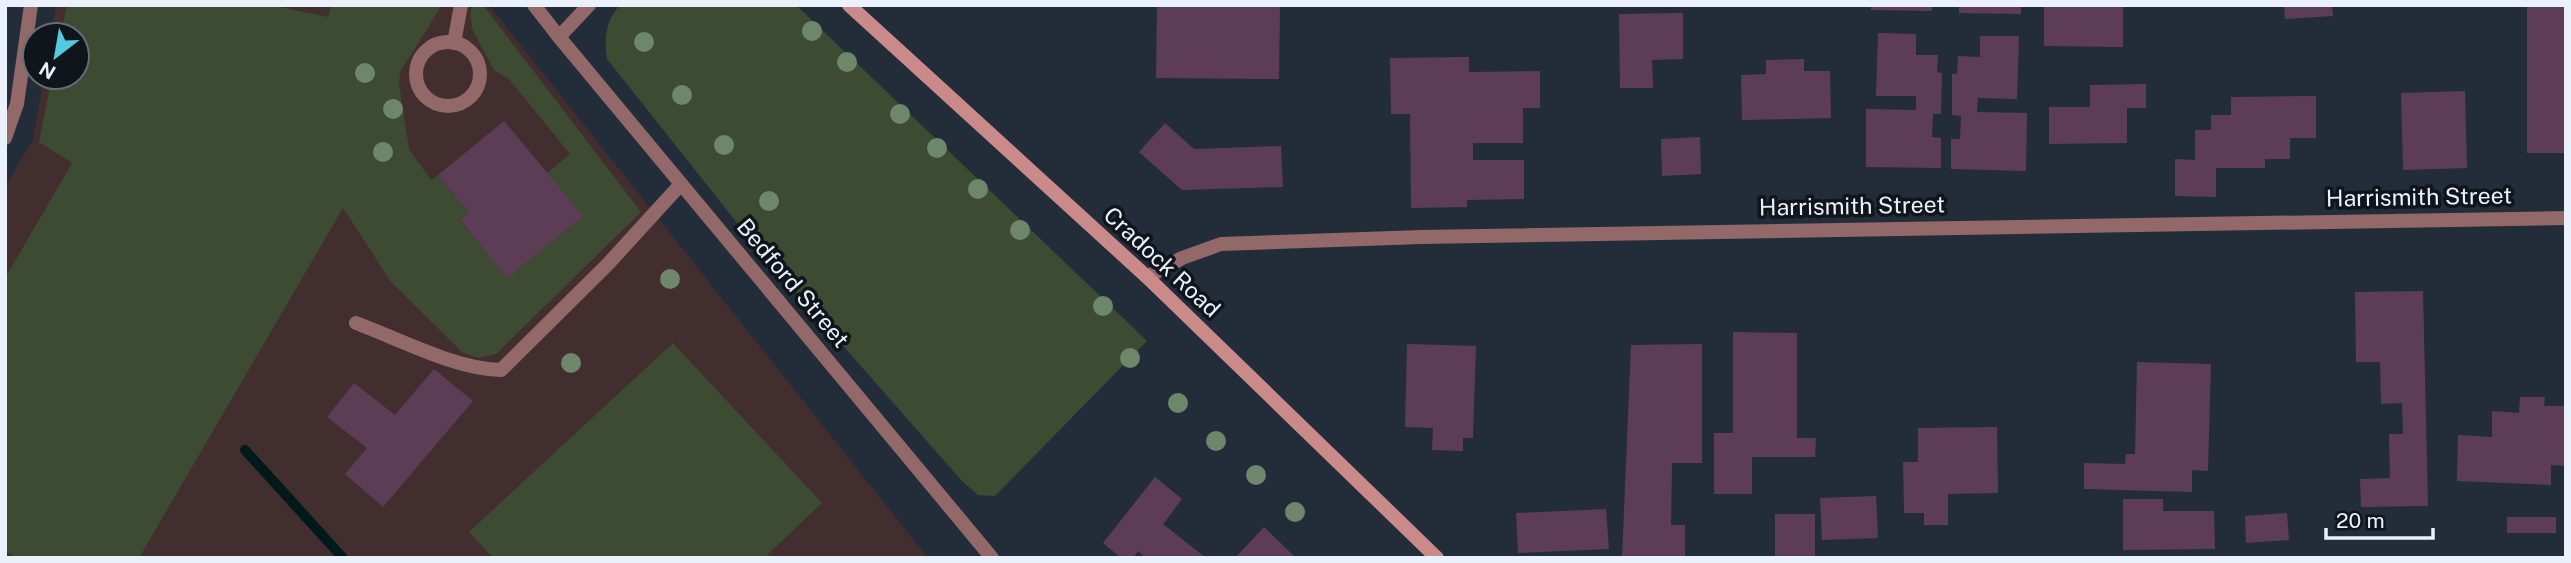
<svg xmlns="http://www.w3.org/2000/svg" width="2571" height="563" font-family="'Public Sans',sans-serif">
  <rect width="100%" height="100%" fill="#232d3a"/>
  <!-- education -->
  <path fill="#422d2f" d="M56 5H489L928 558H5V187L33 139 44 77H77V35H51Z"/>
  <!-- green -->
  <g fill="#3d4b33">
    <path d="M67 5H270L328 17 331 5H442L400 72 399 83 409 149 431 180 438 175 469 213 460 221 507 277 547 173 570 154 509 79 494 70 473 31 470 15 472 5H483L641 212 496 354 479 358 463 353 391 282 343 208 139 558H17L5 551V278L72 163 39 142 52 77H77V35H61Z"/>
    <path d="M620 5H796L1147 341 995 496 978 495 962 481 757 248 607 59C604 39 605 21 620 5Z"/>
    <path d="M673 343 822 503 764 558H493L469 532Z"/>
  </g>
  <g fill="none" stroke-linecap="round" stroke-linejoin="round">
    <!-- stream -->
    <path stroke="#001a1b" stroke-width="10" d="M245 450 343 558"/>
  </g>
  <!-- building -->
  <g fill="#5d3d55">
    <path d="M1157 5H1280L1279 79 1156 78Z"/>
    <path d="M1871 5H1932V11L1871 10Z"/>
    <path d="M1959 5H2021V14L1959 13Z"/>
    <path d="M2044 5H2123V47L2044 46Z"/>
    <path d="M2284 5H2332L2333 16 2285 19Z"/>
    <rect x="2527" y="5" width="39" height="148"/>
    <path d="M1683 13V59L1652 60 1653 88H1620L1619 14Z"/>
    <path d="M1878 33 1916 34V55H1938L1937 72 1942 73 1941 114H1933L1932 137 1941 138V168L1866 167V109L1916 110V96H1876Z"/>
    <path d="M1980 36H2019L2017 99 1978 98 1977 112 2027 113 2026 171 1951 169V139H1960L1961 116 1952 115V74H1957L1958 56 1980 57Z"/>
    <path d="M1469 57V72L1540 71V108H1523V143H1473V160H1524V199L1467 200V207L1411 208 1410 114H1391L1390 58Z"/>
    <path d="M1804 59V71H1830L1831 118 1742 120 1741 75 1766 74V60Z"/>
    <path d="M2146 84V108H2127V143L2049 144V107H2090V85Z"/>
    <path d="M2465 91 2467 168 2403 170 2401 93Z"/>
    <path d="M2316 96V138H2290V159H2265V168H2216V197L2175 196V159L2195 160V130H2211V115H2231V97Z"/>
    <path d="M504 121 583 216 507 278 460 220 469 213 438 175Z"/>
    <path d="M1165 123 1194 149 1281 146 1283 187 1182 190 1139 152Z"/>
    <path d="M1700 137 1701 174 1662 176 1661 139Z"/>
    <path d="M2423 291 2428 506 2361 507 2360 479 2390 478 2389 434H2403L2402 403 2381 404 2380 362H2356L2355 292Z"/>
    <path d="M1733 332 1797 333V438H1816L1815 457H1752V494H1714V433H1733Z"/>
    <path d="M1407 344 1476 346 1473 438H1463V451L1432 450 1433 428 1405 427Z"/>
    <path d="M1702 344V463H1672L1671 525H1685V558H1622L1631 345Z"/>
    <path d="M2137 362 2211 364 2208 471 2192 470V492L2084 489V463L2125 464 2126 454H2135Z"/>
    <path d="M434 369 473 401 383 507 345 474 367 448 327 417 354 383 395 415Z"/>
    <path d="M2520 397H2545L2544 406H2566V466L2551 465V485L2457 481 2458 435 2492 437V411L2519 413Z"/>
    <path d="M1997 427 1998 493 1948 494V525H1924V513H1904L1903 462H1918V428Z"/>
    <path d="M1155 477 1182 499 1163 524 1206 558H1146L1138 551 1133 558H1121L1103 543Z"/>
    <path d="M1876 496 1878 538 1822 540 1820 498Z"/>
    <path d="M2123 499H2163V511H2214L2215 549 2123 550Z"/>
    <path d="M1606 509 1609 549 1518 553 1516 513Z"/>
    <path d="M2287 513 2289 540 2246 543 2245 516Z"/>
    <rect x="1775" y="514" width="40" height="44"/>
    <rect x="2507" y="517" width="49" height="16"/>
    <path d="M1264 527 1296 558H1235Z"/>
  </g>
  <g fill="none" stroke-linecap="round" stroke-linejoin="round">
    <!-- lane -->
    <g stroke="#926968" stroke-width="14">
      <circle cx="448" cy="74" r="32"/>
      <path d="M454 43 461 5"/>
      <path d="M356 323C399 339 455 369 501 370L608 264 681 184"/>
    </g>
    <!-- street -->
    <g stroke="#926968" stroke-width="14">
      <path d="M534 5 559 37 589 5"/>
      <path d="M559 37 992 558"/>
      <path d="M5 138 17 104 31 5"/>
      <path d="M1147 277 1182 258 1221 244 1421 237 2566 218"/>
    </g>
    <!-- secondary -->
    <path stroke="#cb8a8a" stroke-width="14" d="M849 5 1147 277 1437 558"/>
  </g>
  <!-- trees -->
  <g fill="#6e866a">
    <circle cx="812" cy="31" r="10"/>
    <circle cx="644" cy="42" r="10"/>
    <circle cx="847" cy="62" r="10"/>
    <circle cx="365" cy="73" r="10"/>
    <circle cx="682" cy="95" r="10"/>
    <circle cx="393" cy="109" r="10"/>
    <circle cx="900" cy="114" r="10"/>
    <circle cx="724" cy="145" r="10"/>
    <circle cx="937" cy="148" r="10"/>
    <circle cx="383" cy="152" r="10"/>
    <circle cx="978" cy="189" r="10"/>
    <circle cx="769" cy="201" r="10"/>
    <circle cx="1020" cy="230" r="10"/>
    <circle cx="670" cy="279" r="10"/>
    <circle cx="1103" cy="306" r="10"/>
    <circle cx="1130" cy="358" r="10"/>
    <circle cx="571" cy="363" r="10"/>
    <circle cx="1178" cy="403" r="10"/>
    <circle cx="1216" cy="441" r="10"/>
    <circle cx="1256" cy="475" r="10"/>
    <circle cx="1295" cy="512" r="10"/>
  </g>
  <g text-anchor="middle" stroke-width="7" stroke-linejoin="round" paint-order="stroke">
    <!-- street labels -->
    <g font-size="23" fill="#ebf1fa" stroke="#10151b">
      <text transform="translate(2419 197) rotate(-1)" y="8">Harrismith Street</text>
      <text transform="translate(1852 206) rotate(-1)" y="8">Harrismith Street</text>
      <text transform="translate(1162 262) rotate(43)" y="8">Cradock Road</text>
      <text transform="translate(793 283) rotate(50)" y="8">Bedford Street</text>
    </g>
  </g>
  <!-- border -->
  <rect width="2571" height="563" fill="none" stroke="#ebf1fa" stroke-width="14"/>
  <!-- north arrow -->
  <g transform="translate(56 56) rotate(211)"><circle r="33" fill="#10151b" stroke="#686d74" stroke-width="2"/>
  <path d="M0-5L12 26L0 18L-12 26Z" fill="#54cade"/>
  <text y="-10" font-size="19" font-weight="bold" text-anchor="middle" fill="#ebf1fa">N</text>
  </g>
  <!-- scale -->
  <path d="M2326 528v10h107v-10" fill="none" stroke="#ebf1fa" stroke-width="3.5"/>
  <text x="2336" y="528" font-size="21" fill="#ebf1fa" stroke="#10151b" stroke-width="5" paint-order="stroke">20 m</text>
</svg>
